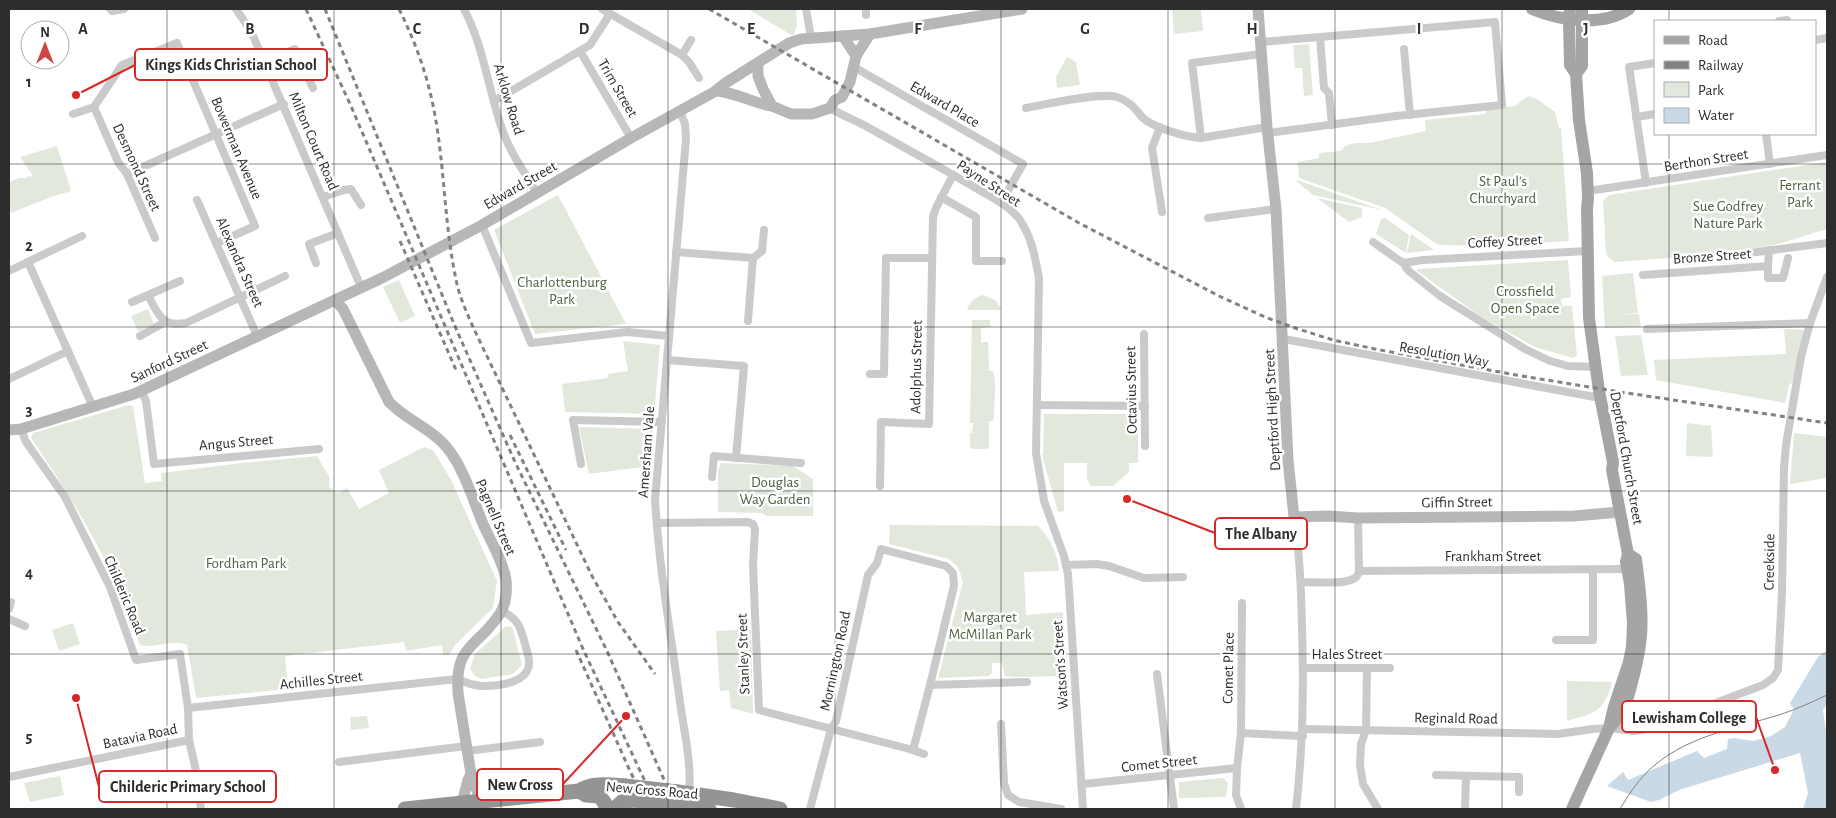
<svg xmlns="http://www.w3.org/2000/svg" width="1836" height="818" font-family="'Alegreya Sans',sans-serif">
  <rect width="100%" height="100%" fill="#fff"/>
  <!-- green -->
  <g fill="#e2e9dc">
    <path d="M748 9H796L797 25 793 36Z"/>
    <path d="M1172 9H1201L1203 31 1174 34Z"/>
    <path d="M1309 44 1313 95 1304 96 1302 68H1295L1293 45Z"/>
    <path d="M1067 57 1076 62 1080 85 1057 88 1056 77Z"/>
    <path d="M1528 96 1537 99 1555 112 1559 128H1561L1569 241 1489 246 1438 245 1385 208 1299 178 1298 162 1319 158V153L1341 151 1345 146 1355 143H1369L1426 131 1425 120 1486 114 1485 109 1515 106Z"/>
    <path d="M57 146 71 191 51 197 11 213 9 207V182L19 178H27V176L31 177 32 174 20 157Z"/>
    <path d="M1827 162V229L1778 244 1756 248 1696 256 1615 262 1608 257 1606 253 1603 201 1609 195Z"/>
    <path d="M1294 179 1382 210 1313 195Z"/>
    <path d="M558 195 626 324 535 334 494 230Z"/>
    <path d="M1317 198 1362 208V217L1349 222Z"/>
    <path d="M1385 218 1409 235 1406 253 1376 234 1381 219Z"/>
    <path d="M1411 234 1434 250 1407 253Z"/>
    <path d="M1568 260 1571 297 1561 299 1562 306H1572L1577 356 1573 358 1535 347 1483 318 1417 271V269Z"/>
    <path d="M1633 273 1638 313 1619 315 1639 314 1641 327 1605 328 1602 276Z"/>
    <path d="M399 280 415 316 400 323 383 287Z"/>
    <path d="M984 295 995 300 1002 310H967C970 301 975 297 984 295Z"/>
    <path d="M148 309 154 324 138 331 131 316Z"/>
    <path d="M972 320H990V327L981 328V342H988L989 371H993C997 386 994 402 994 417L993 421H989V447L987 449H973L970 447V433H972L973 423H970Z"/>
    <path d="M1784 329 1805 330 1798 354 1794 381 1789 385 1785 403 1656 380 1654 360 1786 354Z"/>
    <path d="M1641 335 1648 375 1621 376 1615 336Z"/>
    <path d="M623 341 660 345 654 414 565 412 562 384 608 378V374L628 371Z"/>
    <path d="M129 405 133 406 145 483 162 481 161 473 242 463 317 456 330 478 329 487 338 493 347 488 359 509 389 493 379 470 424 447 433 450 451 480 497 581 493 608 456 644 449 655H443L442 645 406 651 404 642 285 656 288 689 196 698 187 645C171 639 156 649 140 645 129 617 118 587 105 560 83 517 58 477 31 438L33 433Z"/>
    <path d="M1044 414H1138V463H1129V472L1113 486H1091L1087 480V463H1064V511L1058 512 1043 459Z"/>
    <path d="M1687 423 1711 426 1713 457 1686 456Z"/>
    <path d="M579 427 653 429 650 466 589 474Z"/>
    <path d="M1794 433 1827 437V478L1790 484Z"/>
    <path d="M721 463 793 466 813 479V516H767L762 513 718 512V470Z"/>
    <path d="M890 525 1038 526C1050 537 1058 555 1059 571L1024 572 1026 615 1063 612 1068 676 1011 677 1005 676 1002 663H992V673L989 676 938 678 963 582 958 567 949 559 889 544Z"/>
    <path d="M73 623 80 644 59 651 52 630Z"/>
    <path d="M506 626 512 627 513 630 522 665 514 673 508 675 481 679 475 676 470 669 475 654Z"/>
    <path d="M751 629 753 714 731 708 729 690 720 691 716 631Z"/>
    <path d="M1567 681 1612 682C1604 713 1594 713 1567 721Z"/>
    <path d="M367 716 369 728 351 730 350 717Z"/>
    <path d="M60 776 64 795 30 802 24 783Z"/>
    <path d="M1223 778 1228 783 1226 797 1179 798V782Z"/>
  </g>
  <!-- water -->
  <path fill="#cad9e6" d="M1827 650V705L1823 710 1827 738V809H1803L1808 793 1800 753 1679 790 1659 800 1651 802 1607 786 1623 772 1628 780 1697 751 1704 758 1727 749 1728 739 1734 738 1753 741 1771 736 1785 727 1794 709 1790 703 1818 657Z"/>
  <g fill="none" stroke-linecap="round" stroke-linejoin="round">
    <!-- street -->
    <g stroke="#cacaca" stroke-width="8">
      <path d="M110 9 112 11 124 9"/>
      <path d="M236 9 251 31 361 287"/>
      <path d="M464 9C483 45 488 87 501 126 508 149 524 172 537 193"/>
      <path d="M602 9 682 55 689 62 699 78"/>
      <path d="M806 9 811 37"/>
      <path d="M866 9V15"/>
      <path d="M1779 21 1787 20"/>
      <path d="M1320 37 1324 88 1329 93 1332 125"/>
      <path d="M1815 40 1827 38"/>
      <path d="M1260 42 1495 22 1502 105 1396 116 1268 133"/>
      <path d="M1404 49 1410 115"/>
      <path d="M580 51 631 138"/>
      <path d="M682 55 691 40"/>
      <path d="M264 61 295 49 313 88"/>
      <path d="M854 67 1023 164 1001 203"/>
      <path d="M494 101 590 45 610 14"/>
      <path d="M94 107 118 162 127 174 155 238"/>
      <path d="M830 108C843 116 857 121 871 129 905 148 940 167 974 187 989 196 1009 205 1020 220 1032 238 1035 257 1039 278L1036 453 1044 501 1064 556 1068 574 1083 809"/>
      <path d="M1026 108C1047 104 1099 92 1117 97 1130 101 1135 109 1143 118 1154 128 1186 137 1201 138L1267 127"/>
      <path d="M680 111 685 124 686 139 655 500C659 568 671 635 680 702 684 732 692 763 689 793"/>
      <path d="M73 114 94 107 122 65 177 43 255 226 217 243"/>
      <path d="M1636 117 1655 114"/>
      <path d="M1160 127 1152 148 1162 212"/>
      <path d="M1766 134 1770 164"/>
      <path d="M1201 138 1192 63 1261 54"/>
      <path d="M127 174 284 104"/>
      <path d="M1646 183 1629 67 1655 63"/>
      <path d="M1588 191 1827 155"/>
      <path d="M323 197 344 190 351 189 361 205"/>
      <path d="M941 197 976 217V261H1002"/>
      <path d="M197 200 257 336"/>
      <path d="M1208 218 1276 209"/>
      <path d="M482 225 531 343 627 332 669 336"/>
      <path d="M1373 242 1403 263 1423 260 1587 251"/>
      <path d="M676 252 753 258 762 251 764 230"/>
      <path d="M1687 261 1827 243"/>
      <path d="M28 262 93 407"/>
      <path d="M316 263 309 244 338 233"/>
      <path d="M1405 263 1406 268 1410 272 1440 296 1525 349 1550 361 1568 366 1595 367"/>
      <path d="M1768 266V278H1783L1788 258"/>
      <path d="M9 271 82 236"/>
      <path d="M1643 275 1768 266 1769 250"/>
      <path d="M148 295C158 314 161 327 186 323L285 276"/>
      <path d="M132 302 180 281"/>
      <path d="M748 321 753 258"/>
      <path d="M1647 329 1810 323"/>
      <path d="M1144 334 1145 446"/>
      <path d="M140 336 165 322"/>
      <path d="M1284 339 1600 398"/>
      <path d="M667 360 744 366 736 458"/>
      <path d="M870 374H884L886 258H932"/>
      <path d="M9 379 68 351"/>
      <path d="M141 390 146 401 154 464 319 449"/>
      <path d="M1037 405 1145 406"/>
      <path d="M21 429 26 442 65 497 110 587 136 660 180 654 188 708 189 740 196 771 201 809"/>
      <path d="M581 464 573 420 662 422"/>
      <path d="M712 477 714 456 801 463"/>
      <path d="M880 486 881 422 929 424 933 217 936 208 953 175"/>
      <path d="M1294 517C1300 554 1301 590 1302 627 1304 688 1303 748 1296 809"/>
      <path d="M657 523 748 522 753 524 755 529 753 565 759 710 913 750 930 685 1027 682"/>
      <path d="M1066 565 1097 564 1109 566 1144 578 1183 577"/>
      <path d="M1359 571 1627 569"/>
      <path d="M1301 582C1313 582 1346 585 1355 578 1358 576 1358 574 1359 571L1358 518"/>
      <path d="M9 609 11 602"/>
      <path d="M9 619 25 626"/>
      <path d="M1556 640H1593V570"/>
      <path d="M1304 668H1390"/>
      <path d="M1367 668 1366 730 1361 744 1360 765 1363 784 1378 809"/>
      <path d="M1157 674 1174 809"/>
      <path d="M188 708 457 679C464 682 472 685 480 686 494 686 519 685 527 671 532 663 527 652 525 644 520 626 519 620 502 611"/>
      <path d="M1001 724 1004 783 1008 795 1019 802 1061 809"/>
      <path d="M1303 729 1558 734 1593 729 1609 728 1634 731 1647 729 1763 685 1773 678 1778 670 1782 592 1784 468 1786 445 1801 357 1810 323 1827 277"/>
      <path d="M1241 733 1303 736"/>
      <path d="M913 750 924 754"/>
      <path d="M467 751 540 742"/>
      <path d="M339 762 466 746"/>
      <path d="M1237 768 1236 795 1241 809"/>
      <path d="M1436 775 1519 777V792"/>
      <path d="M9 777 189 740"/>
      <path d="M1083 784 1237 768 1241 733 1242 603"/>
      <path d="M810 809 831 729 836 721 868 575 877 563 881 549 946 566 953 573 954 586 930 685"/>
      <path d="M1465 809 1466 776"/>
    </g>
    <!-- secondary -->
    <g stroke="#b7b7b7" stroke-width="11">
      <path d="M1258 9 1267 127 1276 209 1288 460 1294 517 1328 516 1358 518 1574 516 1620 512"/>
      <path d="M856 56 870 34"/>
      <path d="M758 64V76L763 89 772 106 791 114H812L830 108 835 100 842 97 850 82 856 56 843 36"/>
      <path d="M717 91C737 93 753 103 772 106"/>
      <path d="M335 300 343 309 389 402C406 420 434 430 448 449 463 467 474 502 483 524 491 542 503 561 506 580 507 590 506 601 502 610 498 618 492 624 486 631 463 653 456 659 458 693L471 774 481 801"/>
      <path d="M9 430 21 429 134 394 382 278 482 225 631 138 714 92 724 84 789 43 801 39 870 34 1022 9"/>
      <path d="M462 803 468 780 471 774"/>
    </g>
    <!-- primary -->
    <g stroke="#a5a5a5" stroke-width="12">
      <path d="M1532 9C1561 21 1602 27 1629 9"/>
      <path d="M1570 9 1569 22 1570 65 1576 74 1579 120 1587 173 1588 198 1587 209 1589 318 1599 391 1613 462 1612 470 1628 554 1626 562 1630 584 1633 623 1632 647 1629 662 1614 707 1609 728 1572 809"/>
      <path d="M1576 74 1582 66V9"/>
      <path d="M1609 728 1621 715 1625 707C1632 684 1639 660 1641 636 1643 611 1639 584 1636 559L1628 554"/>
    </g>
    <!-- highway -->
    <g stroke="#949494" stroke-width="15">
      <path d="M581 792 586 795 599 796 604 802 607 809"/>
      <path d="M678 792 734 800 780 809"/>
      <path d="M689 807 709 809"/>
      <path d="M405 809 579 791C591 782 611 785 625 786"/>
      <path d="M614 809 623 801 635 800"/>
    </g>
    <!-- tram -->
    <path stroke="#828282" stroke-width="1" d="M1620 809C1628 796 1636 783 1647 772 1684 736 1734 729 1782 714 1797 709 1812 702 1827 695"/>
    <!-- rail -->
    <g stroke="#828282" stroke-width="3" stroke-dasharray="5 4" stroke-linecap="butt">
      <path d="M306 9 351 106 583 649 658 809"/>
      <path d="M325 9 454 324 515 462 607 651 677 809"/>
      <path d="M399 9C415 41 427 74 434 110 445 167 444 226 457 284 460 298 467 313 473 327L592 576 618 622 655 674"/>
      <path d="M709 9 1079 223 1219 296 1265 317 1295 328 1333 340 1375 349 1516 375 1620 392 1827 423"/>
      <path d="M400 241 456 370"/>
      <path d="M510 435 566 550"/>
      <path d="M576 650 630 771 649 809"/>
    </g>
    <!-- highway-bridge -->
    <g stroke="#949494" stroke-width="15">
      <path d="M625 786 678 792"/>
      <path d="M635 800 689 807"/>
    </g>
  </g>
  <!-- grid -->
  <path fill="none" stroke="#2d2d2d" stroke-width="1" stroke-opacity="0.55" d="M167 9V809M334 9V809M501 9V809M668 9V809M835 9V809M1001 9V809M1168 9V809M1335 9V809M1502 9V809M1669 9V21M1669 134V809M9 164H1827M9 327H1827M9 491H1827M9 654H1827"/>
  <g text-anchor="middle" stroke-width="5" stroke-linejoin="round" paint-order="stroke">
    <!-- street labels -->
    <g font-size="15" fill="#2d2d2d" stroke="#fff">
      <text transform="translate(618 88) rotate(60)" y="5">Trim Street</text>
      <text transform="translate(509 99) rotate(73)" y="5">Arklow Road</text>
      <text transform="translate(945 104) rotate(30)" y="5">Edward Place</text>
      <text transform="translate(314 141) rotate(67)" y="5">Milton Court Road</text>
      <text transform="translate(237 148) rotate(67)" y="5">Bowerman Avenue</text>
      <text transform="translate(1706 160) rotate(-9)" y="5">Berthon Street</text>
      <text transform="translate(137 167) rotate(65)" y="5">Desmond Street</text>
      <text transform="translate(989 183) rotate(33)" y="5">Payne Street</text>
      <text transform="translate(520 185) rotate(-30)" y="5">Edward Street</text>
      <text transform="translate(1505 241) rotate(-3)" y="5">Coffey Street</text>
      <text transform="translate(1712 256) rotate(-4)" y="5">Bronze Street</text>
      <text transform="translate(240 262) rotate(66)" y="5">Alexandra Street</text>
      <text transform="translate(1444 354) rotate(10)" y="5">Resolution Way</text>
      <text transform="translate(169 361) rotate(-25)" y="5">Sanford Street</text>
      <text transform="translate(916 367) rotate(-89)" y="5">Adolphus Street</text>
      <text transform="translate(1131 390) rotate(-91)" y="5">Octavius Street</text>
      <text transform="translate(1272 410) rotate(-93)" y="5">Deptford High Street</text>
      <text transform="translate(236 442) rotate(-5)" y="5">Angus Street</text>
      <text transform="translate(646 452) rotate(-86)" y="5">Amersham Vale</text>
      <text transform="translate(1627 458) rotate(80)" y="5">Deptford Church Street</text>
      <text transform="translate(1457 502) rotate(-1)" y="5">Giffin Street</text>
      <text transform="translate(496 517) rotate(67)" y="5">Pagnell Street</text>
      <text x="1493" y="561">Frankham Street</text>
      <text transform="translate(1769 562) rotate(-89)" y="5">Creekside</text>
      <text transform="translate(125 595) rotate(67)" y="5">Childeric Road</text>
      <text transform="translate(743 654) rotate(-92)" y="5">Stanley Street</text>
      <text x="1347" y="659">Hales Street</text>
      <text transform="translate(835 661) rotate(-78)" y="5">Mornington Road</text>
      <text transform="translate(1060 665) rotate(-94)" y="5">Watson's Street</text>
      <text transform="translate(1228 668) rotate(-89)" y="5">Comet Place</text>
      <text transform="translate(321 680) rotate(-6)" y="5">Achilles Street</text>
      <text transform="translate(1456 718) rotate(1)" y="5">Reginald Road</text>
      <text transform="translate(140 736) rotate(-12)" y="5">Batavia Road</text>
      <text transform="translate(1159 763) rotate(-6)" y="5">Comet Street</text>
      <text transform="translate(652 790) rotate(5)" y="5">New Cross Road</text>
    </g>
    <!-- park labels -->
    <g font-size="15" fill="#4e6340" stroke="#fff">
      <text x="1503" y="186">St Paul's<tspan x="1503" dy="17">Churchyard</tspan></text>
      <text x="1800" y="190">Ferrant<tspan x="1800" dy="17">Park</tspan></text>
      <text x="1728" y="211">Sue Godfrey<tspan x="1728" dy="17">Nature Park</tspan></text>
      <text x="562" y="287">Charlottenburg<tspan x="562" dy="17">Park</tspan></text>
      <text x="1525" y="296">Crossfield<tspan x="1525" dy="17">Open Space</tspan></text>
      <text x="775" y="487">Douglas<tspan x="775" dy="17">Way Garden</tspan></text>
      <text x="246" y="568">Fordham Park</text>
      <text x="990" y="622">Margaret<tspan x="990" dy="17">McMillan Park</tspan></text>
    </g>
  </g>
  <g font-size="16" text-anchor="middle" font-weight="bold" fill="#2d2d2d" stroke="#fff" stroke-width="5" stroke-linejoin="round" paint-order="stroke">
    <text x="83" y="34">A</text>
    <text x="250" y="34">B</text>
    <text x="417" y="34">C</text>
    <text x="584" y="34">D</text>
    <text x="751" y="34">E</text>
    <text x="918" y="34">F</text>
    <text x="1085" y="34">G</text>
    <text x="1252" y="34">H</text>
    <text x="1419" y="34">I</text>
    <text x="1586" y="34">J</text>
    <text x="29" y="87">1</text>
    <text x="29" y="251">2</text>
    <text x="29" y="415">3</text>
    <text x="29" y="578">4</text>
    <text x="29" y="742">5</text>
  </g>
  <!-- callouts -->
  <path fill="none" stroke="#d62828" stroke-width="2" d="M76 95L135 65M1127 499L1215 533M1775 770L1756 717M626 716L563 784M76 698L99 787"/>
  <g fill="#d62828" stroke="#fff" stroke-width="2">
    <circle cx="76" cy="95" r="5"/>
    <circle cx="1127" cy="499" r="5"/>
    <circle cx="1775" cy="770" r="5"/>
    <circle cx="626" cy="716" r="5"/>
    <circle cx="76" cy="698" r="5"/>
  </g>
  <g fill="#fff" stroke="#d62828" stroke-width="2">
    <rect x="135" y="49" width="192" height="31" rx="5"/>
    <rect x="1215" y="518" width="92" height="31" rx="5"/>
    <rect x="1622" y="701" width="134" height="31" rx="5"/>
    <rect x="477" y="769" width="86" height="31" rx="5"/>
    <rect x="99" y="771" width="177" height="31" rx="5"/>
  </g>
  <g font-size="16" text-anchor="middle" font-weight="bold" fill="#2d2d2d">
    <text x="231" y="70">Kings Kids Christian School</text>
    <text x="1261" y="539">The Albany</text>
    <text x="1689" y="723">Lewisham College</text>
    <text x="520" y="790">New Cross</text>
    <text x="188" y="792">Childeric Primary School</text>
  </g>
  <!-- border -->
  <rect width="1836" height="818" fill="none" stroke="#2d2d2d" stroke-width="20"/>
  <!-- legend -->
  <rect x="1654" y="20" width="162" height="115" fill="#ffffff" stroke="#ababab"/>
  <rect x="1664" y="36" width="25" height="8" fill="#a5a5a5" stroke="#ababab"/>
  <text x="1698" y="45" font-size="15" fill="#2d2d2d">Road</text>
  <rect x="1664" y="61" width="25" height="8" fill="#828282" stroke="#ababab"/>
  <text x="1698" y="70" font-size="15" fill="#2d2d2d">Railway</text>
  <rect x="1664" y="82" width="25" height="15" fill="#e2e9dc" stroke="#ababab"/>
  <text x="1698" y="95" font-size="15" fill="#2d2d2d">Park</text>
  <rect x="1664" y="108" width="25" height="15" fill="#cad9e6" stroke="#ababab"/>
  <text x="1698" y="120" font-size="15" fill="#2d2d2d">Water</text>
  <!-- north arrow -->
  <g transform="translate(45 45)"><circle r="24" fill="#ffffff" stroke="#ababab"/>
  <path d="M0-4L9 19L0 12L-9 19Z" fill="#cf4444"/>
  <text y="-8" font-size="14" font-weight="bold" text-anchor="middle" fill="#2d2d2d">N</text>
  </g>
</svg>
